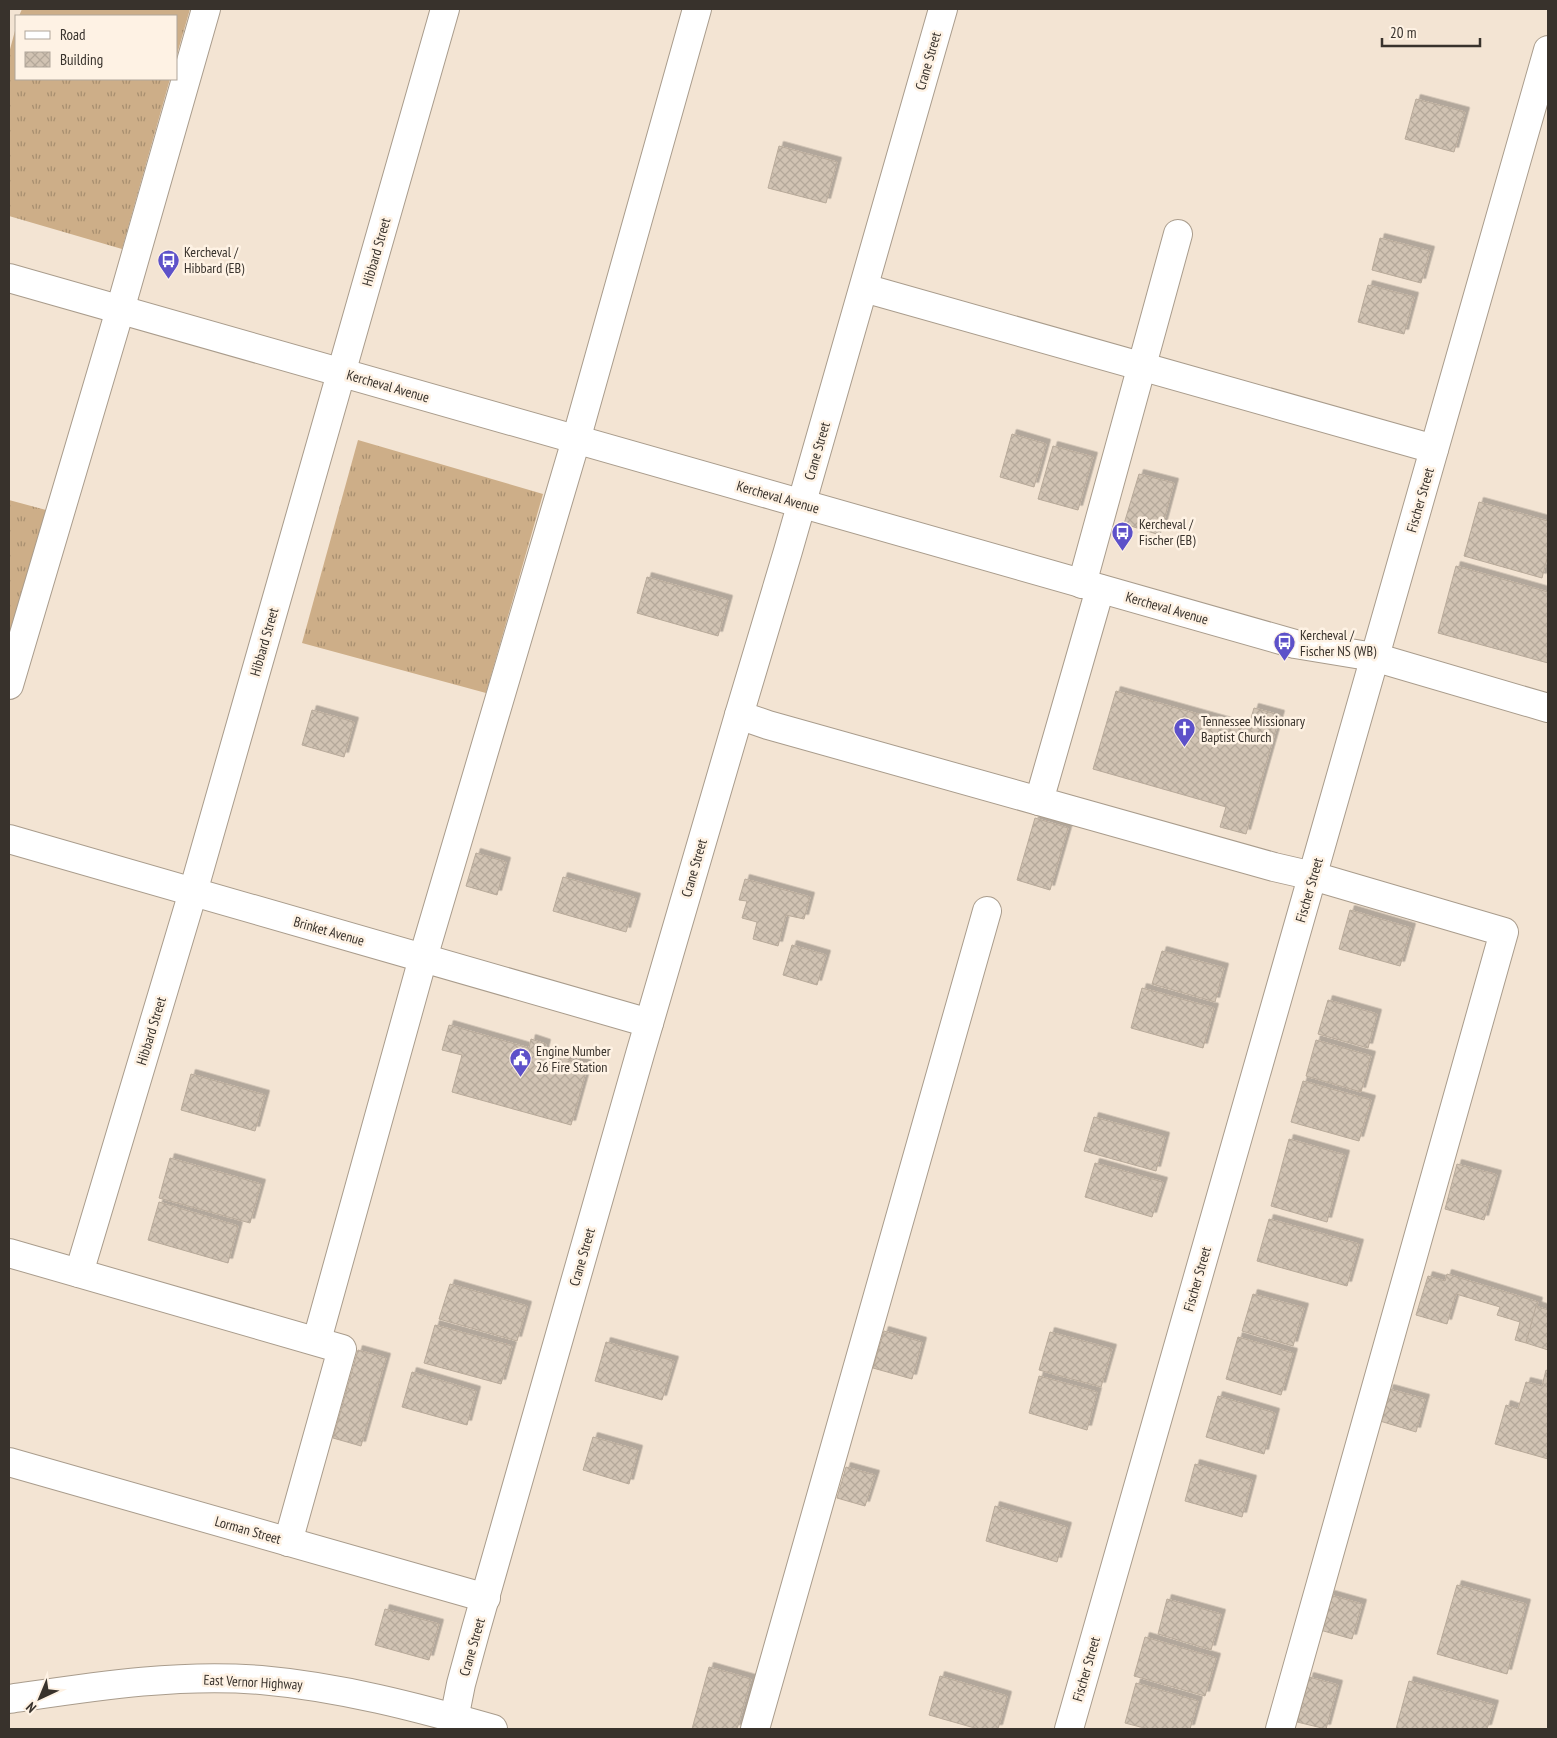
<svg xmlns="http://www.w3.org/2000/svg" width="1557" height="1738" font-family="'PT Sans Narrow',sans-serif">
  <defs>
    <pattern id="grass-tufts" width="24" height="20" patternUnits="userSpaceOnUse" patternTransform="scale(1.25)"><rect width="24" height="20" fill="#cdae88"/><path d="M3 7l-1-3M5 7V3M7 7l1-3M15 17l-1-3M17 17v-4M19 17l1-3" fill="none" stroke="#a78e6f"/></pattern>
    <pattern id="building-cross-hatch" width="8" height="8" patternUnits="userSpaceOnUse" patternTransform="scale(1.25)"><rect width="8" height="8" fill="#d1c3b3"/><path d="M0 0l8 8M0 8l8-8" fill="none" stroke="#b4a89a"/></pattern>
    <filter id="shadow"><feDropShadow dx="4.5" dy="-4.5" stdDeviation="0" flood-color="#0004"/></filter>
  </defs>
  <rect width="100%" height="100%" fill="#f3e4d3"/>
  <!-- grass -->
  <g fill="url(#grass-tufts)">
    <path d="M22 9H190L176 58V16H19Z"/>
    <path d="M16 27V79H170L122 249 9 216V53Z"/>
    <path d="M358 440 543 494 486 693 302 643Z"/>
    <path d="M9 500 46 510 9 647Z"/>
  </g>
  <!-- building -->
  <g fill="url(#building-cross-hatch)" stroke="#b8aa9a" filter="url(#shadow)">
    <path d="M1416 99 1465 112 1454 152 1405 139Z"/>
    <path d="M779 146 837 162 826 203 768 188Z"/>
    <path d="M1380 238 1430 251 1421 283 1372 270Z"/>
    <path d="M1368 285 1414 297 1404 334 1358 322Z"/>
    <path d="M1012 434 1046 444 1034 487 1000 477Z"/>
    <path d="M1053 446 1093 457 1078 510 1038 499Z"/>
    <path d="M1139 474 1174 483 1160 535 1124 524Z"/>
    <path d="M1479 502 1548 521V555L1542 578 1464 556Z"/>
    <path d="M1456 566 1548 592V663L1438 633Z"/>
    <path d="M647 577 728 600 718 636 637 613Z"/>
    <path d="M1116 691 1248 728 1254 708 1280 715 1246 834 1220 827 1226 807 1093 769Z"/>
    <path d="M312 710 354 722 344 757 302 745Z"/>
    <path d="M1035 818 1068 828 1050 890 1017 880Z"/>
    <path d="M476 853 506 862 497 895 466 886Z"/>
    <path d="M563 877 636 898 626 932 553 911Z"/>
    <path d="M745 879 810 897 804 919 786 915 778 946 753 939 757 922 742 918 747 901 739 900Z"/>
    <path d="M1350 910 1411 928 1400 966 1339 949Z"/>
    <path d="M792 945 826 955 817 985 783 975Z"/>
    <path d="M1162 951 1224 968 1215 1002 1152 984Z"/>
    <path d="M1142 988 1214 1008 1203 1048 1131 1028Z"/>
    <path d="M1328 1000 1377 1014 1368 1048 1318 1034Z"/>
    <path d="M449 1025 529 1048 531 1039 546 1044 544 1052 588 1065 571 1125 452 1092 462 1055 442 1050Z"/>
    <path d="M1316 1040 1371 1056 1361 1092 1306 1076Z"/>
    <path d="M191 1074 265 1095 255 1131 181 1110Z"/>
    <path d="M1303 1081 1371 1100 1359 1141 1291 1122Z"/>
    <path d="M1094 1117 1165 1137 1156 1171 1084 1151Z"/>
    <path d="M1289 1139 1345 1155 1327 1222 1271 1206Z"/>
    <path d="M170 1158 261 1184 250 1223 159 1198Z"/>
    <path d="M1095 1163 1163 1182 1152 1217 1085 1197Z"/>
    <path d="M1457 1164 1497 1175 1484 1220 1445 1209Z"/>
    <path d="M159 1202 238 1226 228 1263 148 1240Z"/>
    <path d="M1269 1219 1359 1244 1347 1286 1257 1261Z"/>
    <path d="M1447 1274 1538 1302 1526 1343 1515 1340 1520 1322 1497 1315 1500 1307 1456 1294 1447 1324 1416 1315 1428 1276 1445 1281Z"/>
    <path d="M450 1284 527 1306 517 1341 439 1319Z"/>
    <path d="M1253 1294 1304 1308 1293 1346 1242 1331Z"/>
    <path d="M1536 1306 1548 1310V1350L1526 1343Z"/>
    <path d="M435 1325 512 1346 501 1384 424 1363Z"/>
    <path d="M884 1331 922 1342 912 1379 873 1368Z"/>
    <path d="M1050 1332 1112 1349 1101 1387 1039 1370Z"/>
    <path d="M1238 1337 1293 1353 1281 1395 1226 1379Z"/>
    <path d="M606 1342 674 1361 662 1400 595 1381Z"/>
    <path d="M358 1350 386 1358 361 1446 333 1438Z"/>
    <path d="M1546 1370 1548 1371V1459L1495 1444 1506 1405 1518 1409 1526 1382 1542 1386Z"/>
    <path d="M412 1372 476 1391 467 1425 402 1407Z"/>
    <path d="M1039 1376 1097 1392 1087 1430 1029 1413Z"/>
    <path d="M1389 1389 1425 1399 1416 1432 1380 1421Z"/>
    <path d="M1218 1396 1275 1413 1264 1454 1206 1437Z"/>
    <path d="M593 1437 638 1450 629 1484 583 1470Z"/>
    <path d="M1195 1464 1252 1480 1242 1517 1185 1501Z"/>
    <path d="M846 1467 875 1475 865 1506 837 1498Z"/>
    <path d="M995 1506 1067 1527 1057 1562 986 1541Z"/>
    <path d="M1457 1585 1526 1604 1507 1674 1437 1654Z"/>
    <path d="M1330 1595 1362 1604 1352 1639 1320 1630Z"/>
    <path d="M1167 1599 1221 1614 1211 1650 1158 1634Z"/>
    <path d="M385 1609 439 1624 429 1660 375 1645Z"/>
    <path d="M1145 1637 1216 1658 1205 1696 1134 1676Z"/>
    <path d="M709 1667 751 1679 737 1729H692Z"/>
    <path d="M940 1676 1007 1696 998 1729H978L929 1715Z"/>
    <path d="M1309 1677 1338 1685 1326 1729 1297 1722Z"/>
    <path d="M1409 1681 1494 1705 1487 1729H1396Z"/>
    <path d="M1136 1683 1198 1701 1190 1729H1148L1125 1723Z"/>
  </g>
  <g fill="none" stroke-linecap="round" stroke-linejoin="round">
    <defs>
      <g id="minor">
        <path d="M9 278 1295 644 1374 657 1548 708"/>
        <path d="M864 288 1434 449"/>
        <path d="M1082 584 1178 234"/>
        <path d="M1100 589 1039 801 1274 867 1313 876 1504 932 1280 1729"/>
        <path d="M9 685 120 310 206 9"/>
        <path d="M739 715 768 725 1039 801"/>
        <path d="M9 839 649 1023"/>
        <path d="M9 1253 342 1349 288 1542"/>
        <path d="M79 1273 193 892 445 9"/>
        <path d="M317 1340 423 958 576 440 697 9"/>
        <path d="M9 1462 486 1598"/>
        <path d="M9 1699C91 1687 177 1673 261 1680 340 1687 417 1707 493 1729"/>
        <path d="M452 1729 461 1684 476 1629 640 1054 739 715 788 551 943 9"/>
        <path d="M755 1729 987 911"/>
        <path d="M1069 1729 1548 50"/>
      </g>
    </defs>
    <!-- minor casing -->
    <use href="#minor" stroke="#a99c8c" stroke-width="30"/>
    <!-- minor -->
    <use href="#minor" stroke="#fff" stroke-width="28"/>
  </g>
  <!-- icons -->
  <defs>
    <symbol id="bus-pin" viewBox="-11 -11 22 30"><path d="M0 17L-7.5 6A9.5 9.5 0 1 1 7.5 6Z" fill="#5d51c9" stroke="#fef2e4"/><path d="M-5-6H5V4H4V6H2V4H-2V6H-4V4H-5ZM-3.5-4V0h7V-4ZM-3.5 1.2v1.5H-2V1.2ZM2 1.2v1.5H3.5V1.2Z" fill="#fff"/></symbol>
    <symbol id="church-pin" viewBox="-11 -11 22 30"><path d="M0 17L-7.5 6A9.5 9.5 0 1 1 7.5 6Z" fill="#5d51c9" stroke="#fef2e4"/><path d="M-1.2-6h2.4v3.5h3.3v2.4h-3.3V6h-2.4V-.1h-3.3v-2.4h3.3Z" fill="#fff"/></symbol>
    <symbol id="civic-pin" viewBox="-11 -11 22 30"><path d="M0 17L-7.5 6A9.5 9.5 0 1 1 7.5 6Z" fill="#5d51c9" stroke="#fef2e4"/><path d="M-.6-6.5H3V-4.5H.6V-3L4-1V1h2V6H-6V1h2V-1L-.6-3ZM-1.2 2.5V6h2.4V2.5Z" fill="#fff"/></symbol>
  </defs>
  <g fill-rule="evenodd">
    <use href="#bus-pin" x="156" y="248" width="25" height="34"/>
    <use href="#bus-pin" x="1110" y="520" width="25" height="34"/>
    <use href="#bus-pin" x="1272" y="630" width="25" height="34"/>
    <use href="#church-pin" x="1172" y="716" width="25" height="34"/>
    <use href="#civic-pin" x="508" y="1046" width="25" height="34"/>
  </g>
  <g text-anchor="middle" stroke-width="5" stroke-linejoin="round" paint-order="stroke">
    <!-- street labels -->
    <g font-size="14" fill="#38322c" stroke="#fef2e4">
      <text transform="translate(928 61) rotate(-74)" y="5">Crane Street</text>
      <text transform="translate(376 252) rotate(-74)" y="5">Hibbard Street</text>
      <text transform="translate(388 386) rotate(16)" y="5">Kercheval Avenue</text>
      <text transform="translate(817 451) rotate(-74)" y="5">Crane Street</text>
      <text transform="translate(778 497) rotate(16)" y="5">Kercheval Avenue</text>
      <text transform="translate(1420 500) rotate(-74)" y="5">Fischer Street</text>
      <text transform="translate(1167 608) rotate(16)" y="5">Kercheval Avenue</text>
      <text transform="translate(264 642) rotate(-74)" y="5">Hibbard Street</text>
      <text transform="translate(694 868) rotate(-74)" y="5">Crane Street</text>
      <text transform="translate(1309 890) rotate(-74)" y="5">Fischer Street</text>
      <text transform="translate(329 931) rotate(16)" y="5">Brinket Avenue</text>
      <text transform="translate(151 1031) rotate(-73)" y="5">Hibbard Street</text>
      <text transform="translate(582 1257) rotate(-74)" y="5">Crane Street</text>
      <text transform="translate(1197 1279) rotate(-74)" y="5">Fischer Street</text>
      <text transform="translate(248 1530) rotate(16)" y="5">Lorman Street</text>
      <text transform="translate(472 1647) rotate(-74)" y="5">Crane Street</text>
      <text transform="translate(1086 1669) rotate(-74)" y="5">Fischer Street</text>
      <text transform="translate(253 1682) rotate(3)" y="5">East Vernor Highway</text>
    </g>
    <!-- poi labels -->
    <g font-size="14" fill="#38322c" stroke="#fef2e4" text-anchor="start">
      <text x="184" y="257">Kercheval /<tspan x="184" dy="16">Hibbard (EB)</tspan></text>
      <text x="1139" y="529">Kercheval /<tspan x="1139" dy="16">Fischer (EB)</tspan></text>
      <text x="1300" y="640">Kercheval /<tspan x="1300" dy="16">Fischer NS (WB)</tspan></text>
      <text x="1201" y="726">Tennessee Missionary<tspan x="1201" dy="16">Baptist Church</tspan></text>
      <text x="536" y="1056">Engine Number<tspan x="536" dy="16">26 Fire Station</tspan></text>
    </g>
  </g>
  <!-- border -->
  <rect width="1557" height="1738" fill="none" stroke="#38322c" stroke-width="20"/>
  <!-- legend -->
  <rect x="15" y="15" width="162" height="65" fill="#fef2e4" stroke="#afa59a"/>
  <rect x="25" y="31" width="25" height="8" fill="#ffffff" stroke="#afa59a"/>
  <text x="60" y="40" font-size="15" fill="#38322c">Road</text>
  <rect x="25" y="52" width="25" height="15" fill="url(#building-cross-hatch)" stroke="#afa59a"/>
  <text x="60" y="65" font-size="15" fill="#38322c">Building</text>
  <!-- north arrow -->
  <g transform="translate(40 1698) rotate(224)" stroke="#fef2e4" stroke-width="4" paint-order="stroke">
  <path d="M0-4L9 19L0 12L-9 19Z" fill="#38322c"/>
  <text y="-8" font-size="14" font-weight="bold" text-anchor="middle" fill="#38322c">N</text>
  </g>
  <!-- scale -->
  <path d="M1382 38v8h98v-8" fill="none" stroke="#38322c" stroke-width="2.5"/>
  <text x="1390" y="38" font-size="15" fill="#38322c" stroke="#fef2e4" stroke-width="4" paint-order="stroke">20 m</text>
</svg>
